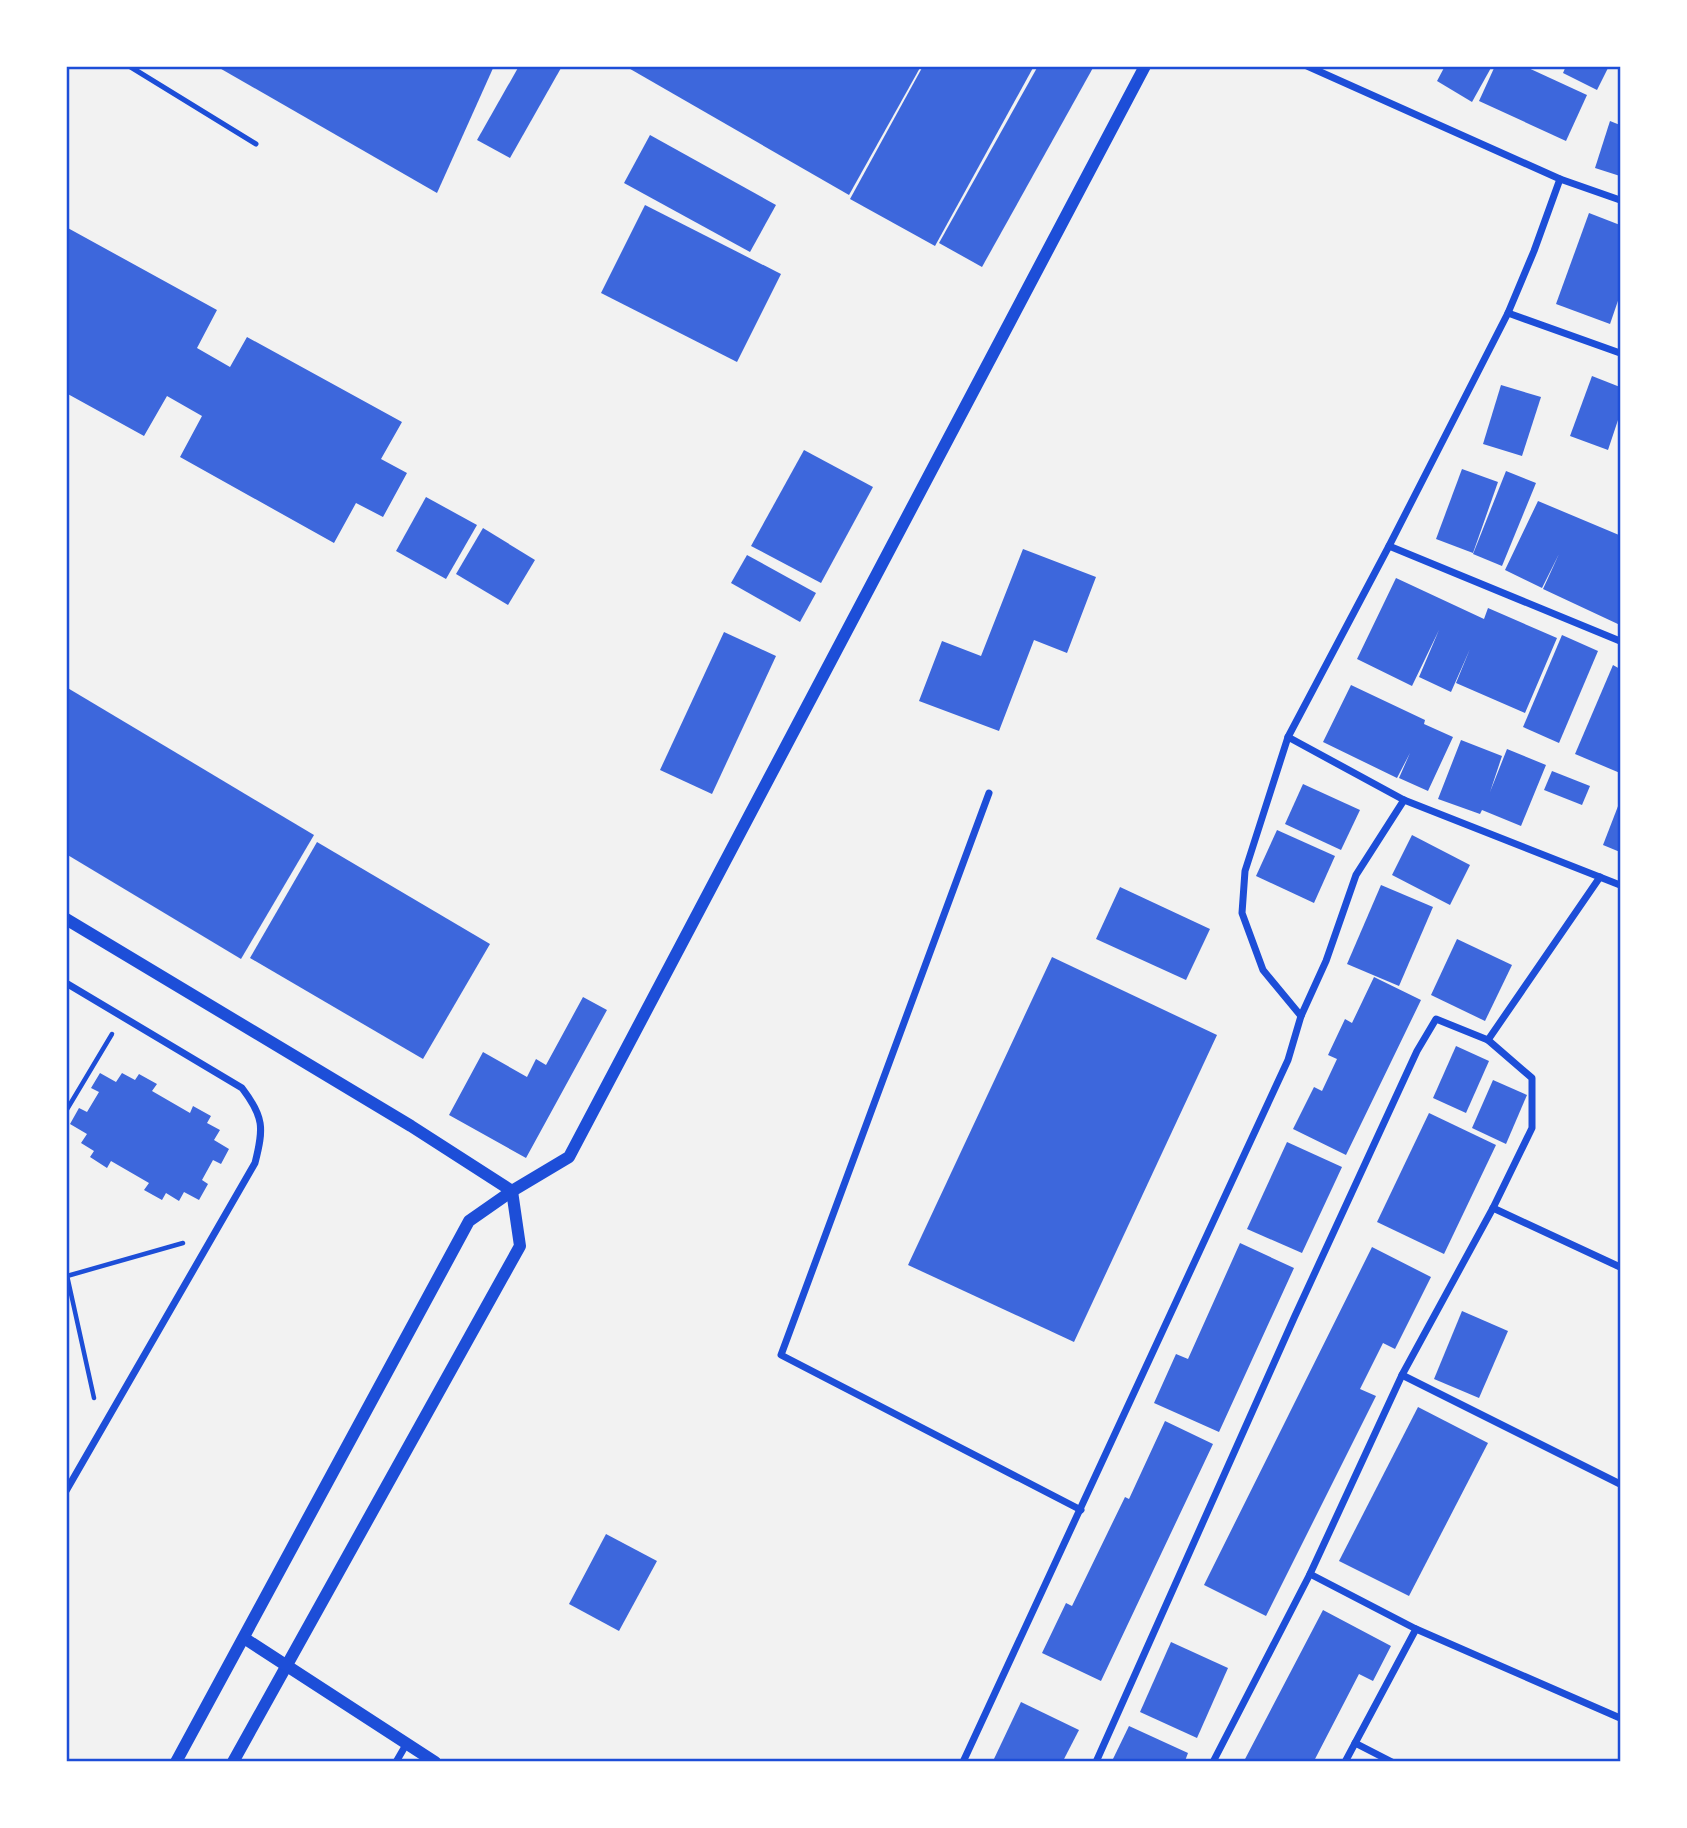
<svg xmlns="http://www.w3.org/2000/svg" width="1687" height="1828" font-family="Figtree,sans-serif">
  <rect width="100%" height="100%" fill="#f2f2f2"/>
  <!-- building -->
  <g fill="#3d67dc">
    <path d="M216 66H494L437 193Z"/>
    <path d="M519 66 561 68 510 158 477 140Z"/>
    <path d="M625 66H921L849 195Z"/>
    <path d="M923 66H1034L935 246 850 199Z"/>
    <path d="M1038 66H1094L982 267 939 243Z"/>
    <path d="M1445 66H1492L1472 102 1437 81Z"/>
    <path d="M1495 66H1524L1587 95 1566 141 1479 101Z"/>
    <path d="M1566 66H1609L1597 90 1563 73Z"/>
    <path d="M1610 121 1620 125V176L1595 168Z"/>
    <path d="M650 135 776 205 750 252 624 183Z"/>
    <path d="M645 205 781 274 737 362 601 293Z"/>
    <path d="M1589 213 1620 225V295L1610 324 1556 304Z"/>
    <path d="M66 227 217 310 197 348 230 367 247 337 402 422 381 459 407 473 383 517 356 503 334 543 180 457 202 416 167 396 144 436 66 393Z"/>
    <path d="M1592 376 1620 387V414L1608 450 1570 436Z"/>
    <path d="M1501 385 1541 397 1522 456 1483 444Z"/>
    <path d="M804 450 873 487 821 583 751 546Z"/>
    <path d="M1462 469 1498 482 1473 553 1436 539Z"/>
    <path d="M1506 471 1536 483 1502 566 1473 554Z"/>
    <path d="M426 497 477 525 446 579 396 551Z"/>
    <path d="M1538 501 1619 535 1620 625 1543 589 1559 554 1542 588 1505 570Z"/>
    <path d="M483 528 535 560 508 605 456 574Z"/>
    <path d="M1023 549 1096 577 1067 653 1034 640 999 731 919 701 942 641 981 656Z"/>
    <path d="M747 555 816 593 800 622 731 583Z"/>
    <path d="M1396 578 1484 619 1488 608 1557 638 1525 713 1456 683 1470 649 1451 692 1419 677 1439 630 1412 686 1357 659Z"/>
    <path d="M724 632 776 656 712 794 660 770Z"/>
    <path d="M1562 635 1598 651 1559 743 1523 727Z"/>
    <path d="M1613 665 1620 669V773L1575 754Z"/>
    <path d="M1351 685 1425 720 1424 724 1453 737 1428 791 1399 778 1410 753 1397 778 1323 742Z"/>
    <path d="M66 687 314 835 241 959 66 854Z"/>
    <path d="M1461 740 1502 756 1490 792 1507 749 1546 765 1521 826 1482 810 1480 814 1438 799Z"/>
    <path d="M1552 771 1590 786 1582 805 1544 790Z"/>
    <path d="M1303 784 1360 810 1341 850 1285 824Z"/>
    <path d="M1620 801V852L1603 845Z"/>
    <path d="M1277 830 1335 856 1314 903 1256 876Z"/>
    <path d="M1412 835 1470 865 1450 905 1392 875Z"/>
    <path d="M317 842 490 944 423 1059 250 958Z"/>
    <path d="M1381 885 1433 907 1399 986 1347 964Z"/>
    <path d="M1120 887 1210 929 1186 980 1096 939Z"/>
    <path d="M1457 939 1512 965 1485 1021 1431 995Z"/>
    <path d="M1052 957 1217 1035 1074 1342 908 1265Z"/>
    <path d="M1374 977 1421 1000 1346 1155 1293 1129 1314 1087 1322 1091 1337 1059 1328 1055 1345 1019 1352 1023Z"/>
    <path d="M583 997 607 1010 526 1158 449 1115 483 1052 527 1077 536 1059 546 1065Z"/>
    <path d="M1456 1046 1489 1061 1466 1113 1433 1098Z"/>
    <path d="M100 1073 116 1082 122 1073 135 1080 139 1074 157 1084 152 1091 190 1113 193 1106 211 1116 207 1123 220 1130 214 1140 229 1149 221 1164 213 1160 202 1180 208 1184 199 1200 184 1192 179 1201 166 1193 162 1200 144 1190 149 1183 111 1161 107 1168 90 1157 94 1151 81 1143 87 1134 70 1124 79 1108 87 1112 99 1092 91 1088Z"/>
    <path d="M1493 1080 1527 1095 1506 1144 1472 1128Z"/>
    <path d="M1429 1113 1496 1145 1444 1254 1377 1222Z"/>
    <path d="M1287 1142 1342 1167 1302 1253 1247 1229Z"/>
    <path d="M1240 1243 1294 1268 1219 1432 1154 1403 1176 1354 1188 1359Z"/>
    <path d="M1372 1247 1431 1277 1395 1349 1383 1343 1360 1389 1376 1396 1266 1616 1204 1585Z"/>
    <path d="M1462 1311 1508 1331 1479 1398 1434 1379Z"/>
    <path d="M1418 1407 1488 1443 1409 1596 1339 1561Z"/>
    <path d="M1165 1421 1213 1444 1101 1681 1042 1653 1066 1603 1072 1606 1125 1497 1129 1499Z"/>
    <path d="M606 1534 657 1561 619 1631 569 1604Z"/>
    <path d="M1323 1610 1391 1646 1373 1681 1359 1674 1314 1761H1244Z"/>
    <path d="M1171 1642 1228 1668 1197 1738 1140 1712Z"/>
    <path d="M1021 1702 1079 1730 1063 1761H993Z"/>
    <path d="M1129 1726 1188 1753 1185 1761H1112Z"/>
  </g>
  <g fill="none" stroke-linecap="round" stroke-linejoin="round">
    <!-- path -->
    <g stroke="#1d4ed8" stroke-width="4.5">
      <path d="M66 1111 112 1034"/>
      <path d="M66 1271 94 1398"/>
      <path d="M67 1276 183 1243"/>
    </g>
    <!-- service -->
    <path stroke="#1d4ed8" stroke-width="5" d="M129 66 256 144"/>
    <!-- minor -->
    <g stroke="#1d4ed8" stroke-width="7">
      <path d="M1560 179 1620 200"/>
      <path d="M1508 313 1620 353"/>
      <path d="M1389 546 1620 641"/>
      <path d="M1288 737 1404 800 1620 885"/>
      <path d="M989 793 781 1355 1081 1510"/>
      <path d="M66 983 242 1088C264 1117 264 1128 255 1163L66 1491"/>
      <path d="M1301 1016 1263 970 1242 913 1245 871 1288 737 1389 546 1508 313 1534 251 1560 179 1307 66"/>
      <path d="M1488 1040 1600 877"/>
      <path d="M1493 1208 1620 1267"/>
      <path d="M1402 1375 1620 1484"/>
      <path d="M1310 1574 1416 1629 1620 1718"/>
      <path d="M1355 1743 1392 1762"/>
      <path d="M396 1762 407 1743"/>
      <path d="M963 1762 1288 1060 1301 1016 1326 961 1356 875 1404 800"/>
      <path d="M1096 1762 1294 1318 1417 1051 1436 1019 1488 1040 1532 1078V1128L1493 1208 1402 1375 1310 1574 1213 1762"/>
      <path d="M1345 1762 1416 1629"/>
    </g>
    <!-- tertiary -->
    <g stroke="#1d4ed8" stroke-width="12">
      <path d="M66 919 411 1126 512 1191 520 1246 233 1762"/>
      <path d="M244 1638 435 1762"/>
      <path d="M176 1762 469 1221 512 1191 569 1157 1145 66"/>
    </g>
  </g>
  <!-- border -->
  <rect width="1687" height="1828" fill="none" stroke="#ffffff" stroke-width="136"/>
  <rect x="68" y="68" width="1551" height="1692" fill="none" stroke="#1d4ed8" stroke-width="2.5"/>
</svg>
